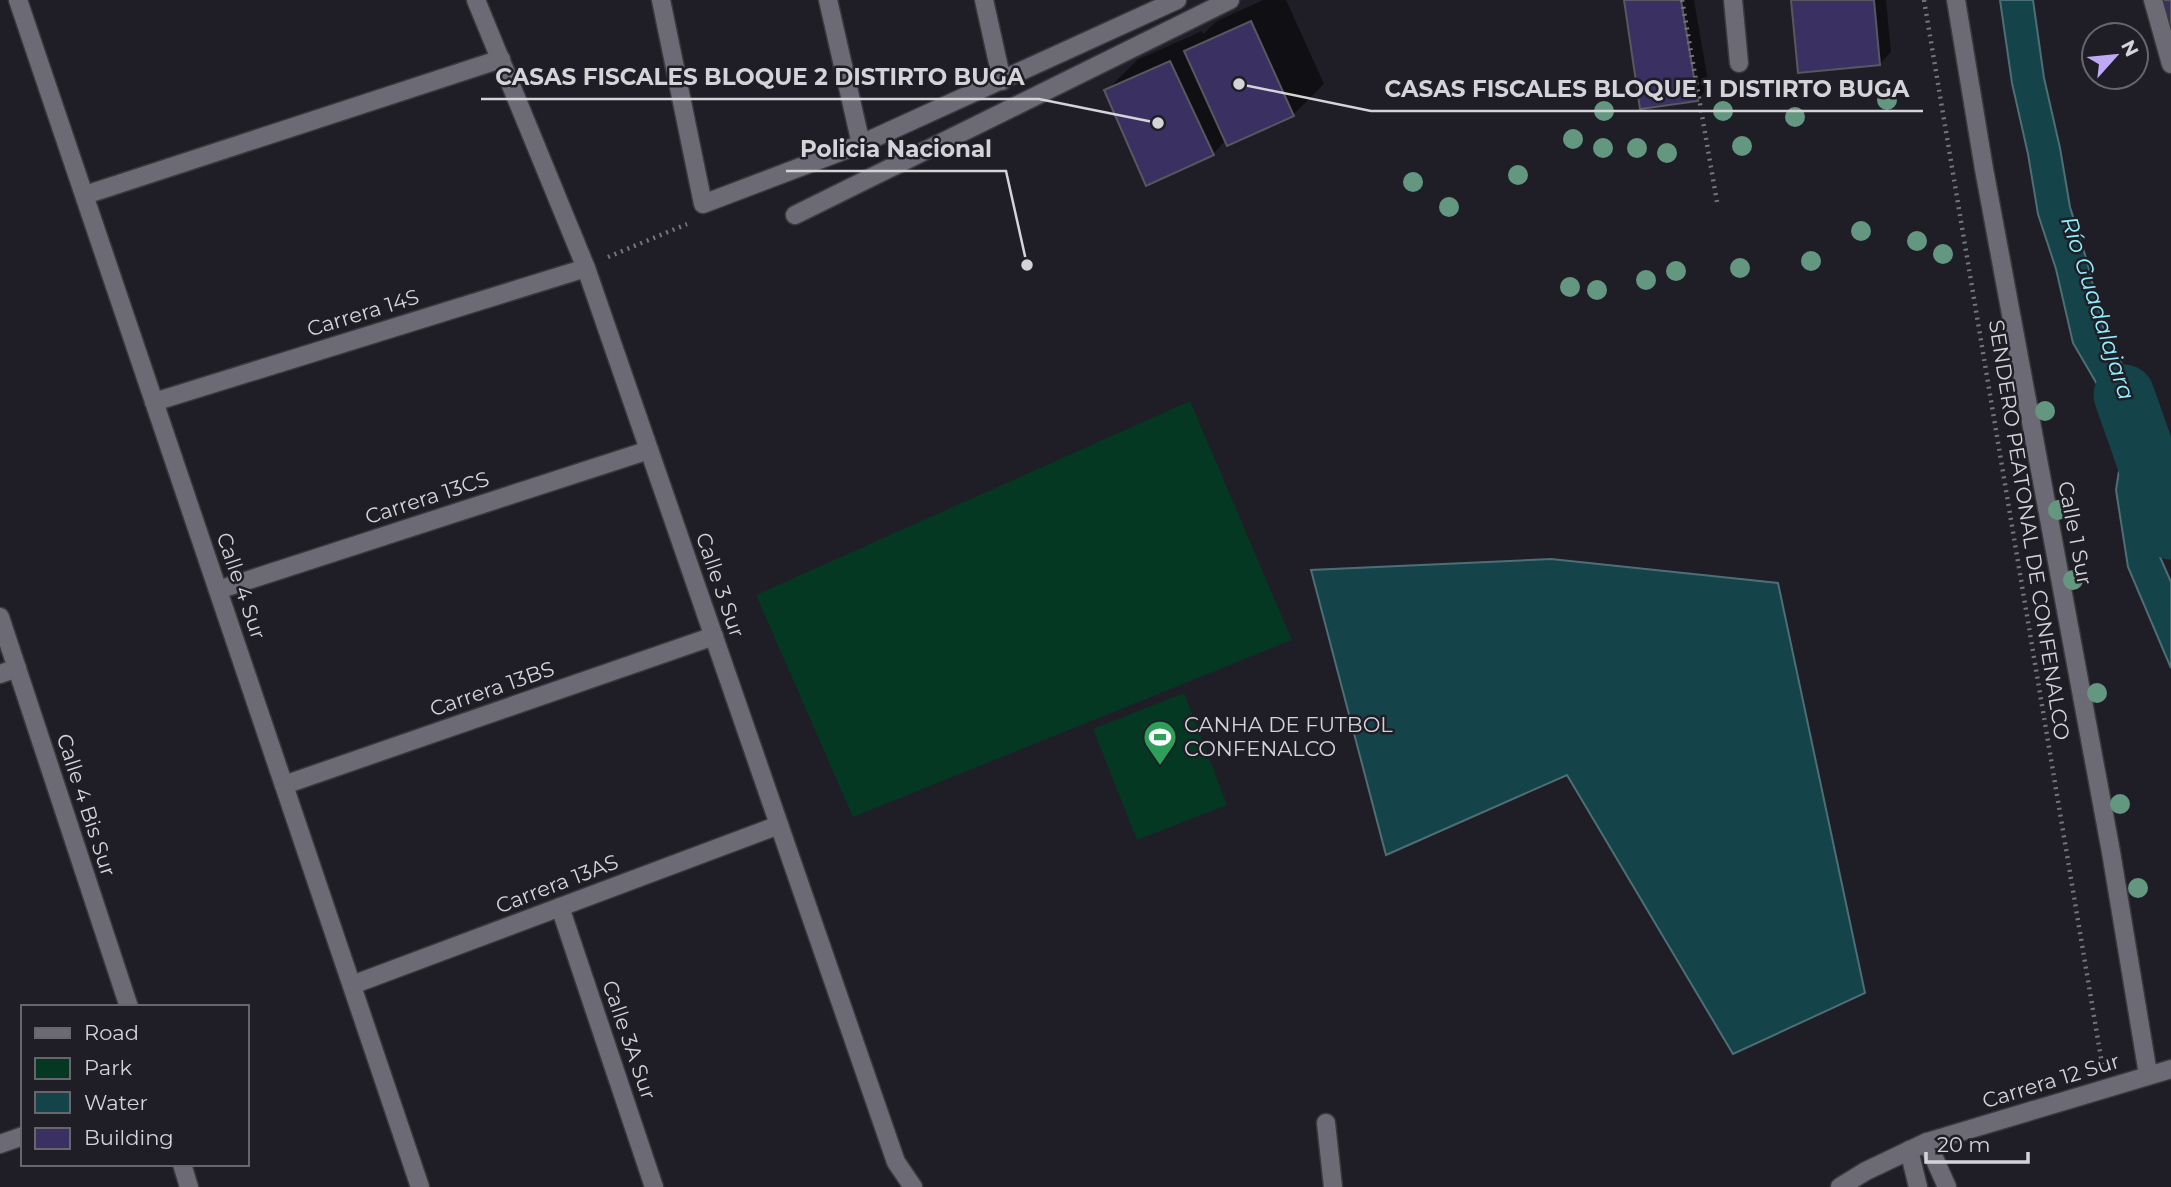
<svg xmlns="http://www.w3.org/2000/svg" width="2171" height="1187" font-family="Montserrat,sans-serif">
  <rect width="100%" height="100%" fill="#1f1e26"/>
  <!-- green -->
  <g fill="#043822">
    <path d="M1190 401 1292 640 853 817 756 595Z"/>
    <path d="M1184 693 1227 805 1137 840 1093 729Z"/>
  </g>
  <!-- water -->
  <g fill="#15434a" stroke="#4e6e75" stroke-width="2">
    <path d="M2000 0H2033L2044 78 2060 148 2070 207 2087 261 2104 331 2136 390 2154 457 2150 490 2160 557 2171 582V668L2128 567 2116 490 2121 458 2108 403 2073 343 2056 269 2038 214 2028 154 2012 83Z"/>
    <path d="M1551 559 1778 583 1865 993 1733 1054 1567 775 1386 855 1311 570Z"/>
  </g>
  <!-- shadow -->
  <g fill="#0007">
    <path d="M1263 0H1286L1324 84 1293 115 1226 140 1213 154 1106 91 1137 60 1202 31 1203 34 1217 21Z"/>
    <path d="M1625 0H1694L1709 87 1698 99Z"/>
    <path d="M1793 0H1886L1891 52 1880 64Z"/>
  </g>
  <g fill="none" stroke-linecap="round" stroke-linejoin="round">
    <!-- river -->
    <path stroke="#15434a" stroke-width="61" d="M2124 395 2171 529"/>
  </g>
  <!-- building -->
  <g fill="#3a3062" stroke="#585760" stroke-width="2">
    <path d="M1624 0H1681L1698 101 1640 109Z"/>
    <path d="M1791 0H1874L1880 65 1798 73Z"/>
    <path d="M2159 0H2171V42Z"/>
    <path d="M1251 21 1294 116 1227 146 1184 51Z"/>
    <path d="M1170 61 1214 155 1146 186 1104 90Z"/>
  </g>
  <g fill="none" stroke-linecap="round" stroke-linejoin="round">
    <defs>
      <g id="lane">
        <path d="M1733 0 1739 63"/>
        <path d="M2153 0 2171 64"/>
        <path d="M795 215 1230 0"/>
        <path d="M1326 1123 1333 1187"/>
        <path d="M1909 1150 1918 1187"/>
      </g>
      <g id="street">
        <path d="M18 0 420 1187"/>
        <path d="M476 0 586 268 896 1162 913 1187"/>
        <path d="M661 0 703 204 861 144 1177 0"/>
        <path d="M828 0 861 144"/>
        <path d="M984 0 1002 81"/>
        <path d="M85 195 501 59"/>
        <path d="M154 402 586 268"/>
        <path d="M218 590 649 450"/>
        <path d="M0 617 129 1007"/>
        <path d="M0 674 17 668"/>
        <path d="M284 785 714 636"/>
        <path d="M560 907 654 1187"/>
        <path d="M352 985 779 825"/>
        <path d="M1927 1142 1947 1187"/>
        <path d="M0 1144 23 1136"/>
        <path d="M182 1164 189 1187"/>
      </g>
      <g id="secondary">
        <path d="M1956 0 1984 169 2111 852 2148 1074"/>
        <path d="M1840 1187 1866 1171 1927 1142 2171 1069"/>
      </g>
    </defs>
    <!-- lane casing -->
    <use href="#lane" stroke="#39393f" stroke-width="21"/>
    <!-- street casing -->
    <use href="#street" stroke="#39393f" stroke-width="21"/>
    <!-- secondary casing -->
    <use href="#secondary" stroke="#39393f" stroke-width="21"/>
    <!-- path -->
    <g stroke="#75747b" stroke-width="4.5" stroke-dasharray="2 5" stroke-linecap="butt">
      <path d="M1682 0 1717 202"/>
      <path d="M1924 0 2102 1064"/>
      <path d="M608 257 687 224"/>
    </g>
    <!-- lane -->
    <use href="#lane" stroke="#6c6b75" stroke-width="18"/>
    <!-- street -->
    <use href="#street" stroke="#6c6b75" stroke-width="18"/>
    <!-- secondary -->
    <use href="#secondary" stroke="#6c6b75" stroke-width="18"/>
  </g>
  <!-- trees -->
  <g fill="#64977f">
    <circle cx="1887" cy="100" r="10"/>
    <circle cx="1604" cy="111" r="10"/>
    <circle cx="1723" cy="111" r="10"/>
    <circle cx="1795" cy="117" r="10"/>
    <circle cx="1573" cy="139" r="10"/>
    <circle cx="1742" cy="146" r="10"/>
    <circle cx="1603" cy="148" r="10"/>
    <circle cx="1637" cy="148" r="10"/>
    <circle cx="1667" cy="153" r="10"/>
    <circle cx="1518" cy="175" r="10"/>
    <circle cx="1413" cy="182" r="10"/>
    <circle cx="1449" cy="207" r="10"/>
    <circle cx="1861" cy="231" r="10"/>
    <circle cx="1917" cy="241" r="10"/>
    <circle cx="1943" cy="254" r="10"/>
    <circle cx="1811" cy="261" r="10"/>
    <circle cx="1740" cy="268" r="10"/>
    <circle cx="1676" cy="271" r="10"/>
    <circle cx="1646" cy="280" r="10"/>
    <circle cx="1570" cy="287" r="10"/>
    <circle cx="1597" cy="290" r="10"/>
    <circle cx="2045" cy="411" r="10"/>
    <circle cx="2058" cy="510" r="10"/>
    <circle cx="2073" cy="580" r="10"/>
    <circle cx="2097" cy="693" r="10"/>
    <circle cx="2120" cy="804" r="10"/>
    <circle cx="2138" cy="888" r="10"/>
  </g>
  <!-- icons -->
  <defs>
    <symbol id="stadium-pin" viewBox="-11 -11 22 30"><path d="M0 17L-7.5 6A9.5 9.5 0 1 1 7.5 6Z" fill="#2e9e5b" stroke="#1f1e26"/><path d="M0-5a6.5 5 0 1 0 0 10a6.5 5 0 1 0 0-10ZM-3.5-1.8h7v3.6h-7Z" fill="#fff"/></symbol>
  </defs>
  <g fill-rule="evenodd">
    <use href="#stadium-pin" x="1141" y="718" width="38" height="52"/>
  </g>
  <g text-anchor="middle" stroke-width="5" stroke-linejoin="round" paint-order="stroke">
    <!-- street labels -->
    <g font-size="21" fill="#d3d3d8" stroke="#1f1e26">
      <text transform="translate(363 313) rotate(-17)" y="7">Carrera 14S</text>
      <text transform="translate(427 498) rotate(-18)" y="7">Carrera 13CS</text>
      <text transform="translate(2029 530) rotate(81)" y="7">SENDERO PEATONAL DE CONFENALCO</text>
      <text transform="translate(2075 533) rotate(79)" y="7">Calle 1 Sur</text>
      <text transform="translate(720 585) rotate(71)" y="7">Calle 3 Sur</text>
      <text transform="translate(241 586) rotate(71)" y="7">Calle 4 Sur</text>
      <text transform="translate(492 689) rotate(-19)" y="7">Carrera 13BS</text>
      <text transform="translate(86 805) rotate(72)" y="7">Calle 4 Bis Sur</text>
      <text transform="translate(557 884) rotate(-21)" y="7">Carrera 13AS</text>
      <text transform="translate(629 1040) rotate(71)" y="7">Calle 3A Sur</text>
      <text transform="translate(2051 1081) rotate(-17)" y="7">Carrera 12 Sur</text>
    </g>
    <!-- poi labels -->
    <g font-size="21" fill="#d3d3d8" stroke="#1f1e26" text-anchor="start">
      <text x="1184" y="732">CANHA DE FUTBOL<tspan x="1184" dy="24">CONFENALCO</tspan></text>
    </g>
    <!-- water labels -->
    <g font-size="23" font-style="italic" fill="#92f0fe" stroke="#1f1e26">
      <text transform="translate(2098 308) rotate(72)" y="8">Río Guadalajara</text>
    </g>
  </g>
  <!-- callouts -->
  <path fill="none" stroke="#d3d3d8" stroke-width="2.5" d="M1158 123L1039 99H481M1239 84L1371 111H1923M1027 265L1006 171H786"/>
  <g fill="#d3d3d8" stroke="#1f1e26" stroke-width="2.5">
    <circle cx="1158" cy="123" r="7"/>
    <circle cx="1239" cy="84" r="7"/>
    <circle cx="1027" cy="265" r="7"/>
  </g>
  <g font-size="23" text-anchor="middle" font-weight="bold" fill="#d3d3d8" stroke="#1f1e26" stroke-width="5" stroke-linejoin="round" paint-order="stroke">
    <text x="760" y="85">CASAS FISCALES BLOQUE 2 DISTIRTO BUGA</text>
    <text x="1647" y="97">CASAS FISCALES BLOQUE 1 DISTIRTO BUGA</text>
    <text x="896" y="157">Policia Nacional</text>
  </g>
  <!-- legend -->
  <rect x="21" y="1005" width="228" height="161" fill="#1f1e26" stroke="#67666d" stroke-width="2"/>
  <rect x="35" y="1028" width="35" height="10" fill="#6c6b75" stroke="#67666d" stroke-width="2"/>
  <text x="84" y="1040" font-size="21" fill="#d3d3d8">Road</text>
  <rect x="35" y="1058" width="35" height="21" fill="#043822" stroke="#67666d" stroke-width="2"/>
  <text x="84" y="1075" font-size="21" fill="#d3d3d8">Park</text>
  <rect x="35" y="1092" width="35" height="21" fill="#15434a" stroke="#67666d" stroke-width="2"/>
  <text x="84" y="1110" font-size="21" fill="#d3d3d8">Water</text>
  <rect x="35" y="1128" width="35" height="21" fill="#3a3062" stroke="#67666d" stroke-width="2"/>
  <text x="84" y="1145" font-size="21" fill="#d3d3d8">Building</text>
  <!-- north arrow -->
  <g transform="translate(2115 56) rotate(63)"><circle r="33" fill="#1f1e26" stroke="#67666d" stroke-width="2"/>
  <path d="M0-5L12 26L0 18L-12 26Z" fill="#bfa8f4"/>
  <text y="-10" font-size="19" font-weight="bold" text-anchor="middle" fill="#d3d3d8">N</text>
  </g>
  <!-- scale -->
  <path d="M1926 1152v10h102v-10" fill="none" stroke="#d3d3d8" stroke-width="3.5"/>
  <text x="1937" y="1152" font-size="21" fill="#d3d3d8" stroke="#1f1e26" stroke-width="5" paint-order="stroke">20 m</text>
</svg>
